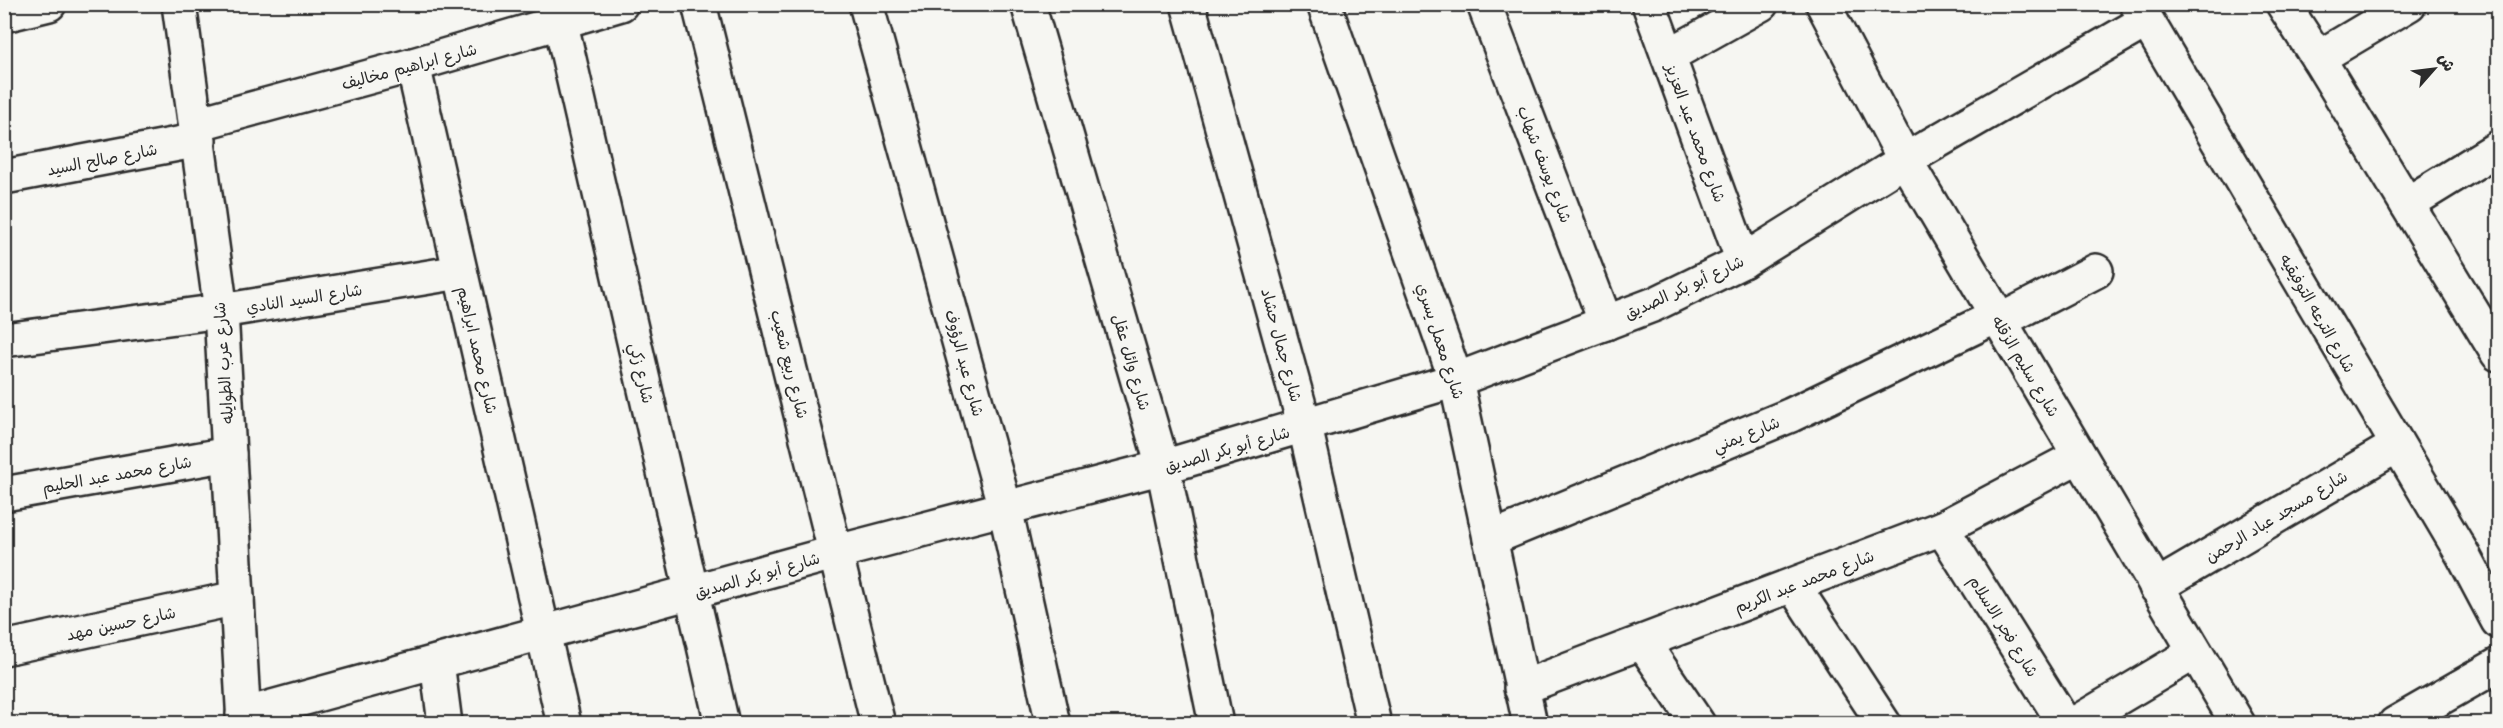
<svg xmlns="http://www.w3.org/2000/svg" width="2503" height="728" font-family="'Playpen Sans','Playpen Sans Arabic',sans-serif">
  <rect width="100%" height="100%" fill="#f6f6f2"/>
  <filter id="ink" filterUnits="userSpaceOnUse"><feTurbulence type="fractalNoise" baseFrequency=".0167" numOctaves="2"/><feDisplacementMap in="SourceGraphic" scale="12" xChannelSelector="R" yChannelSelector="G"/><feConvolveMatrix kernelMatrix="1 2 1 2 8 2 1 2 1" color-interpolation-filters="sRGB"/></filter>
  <g filter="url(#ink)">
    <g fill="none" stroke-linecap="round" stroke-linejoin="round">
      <defs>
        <g id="street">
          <path d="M699 4 878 724"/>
          <path d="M866 4 1005 508 1053 724"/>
          <path d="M1028 4 1163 467 1216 724"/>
          <path d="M1188 4 1305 427 1374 724"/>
          <path d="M1324 4 1456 380 1530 724"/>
          <path d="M1484 4 1606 323"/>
          <path d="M1649 4 1743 261"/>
          <path d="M1823 4 1905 160 2238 724"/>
          <path d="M4 15 49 4"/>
          <path d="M561 24 722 724"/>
          <path d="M1668 56 1761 4"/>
          <path d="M2318 58 2409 4"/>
          <path d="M413 65 564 724"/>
          <path d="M196 124 413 65 621 4"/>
          <path d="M4 177 199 140"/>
          <path d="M2407 204 2498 148"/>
          <path d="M2000 321 2096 271"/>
          <path d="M4 340 221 311 460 272"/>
          <path d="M4 494 229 454"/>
          <path d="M1942 528 2065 724"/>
          <path d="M1490 539 1791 415 1997 316"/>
          <path d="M1793 585 1884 724"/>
          <path d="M2156 587 2396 446"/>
          <path d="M1643 643 1698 724"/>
          <path d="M4 648 237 598"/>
          <path d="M437 662 445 724"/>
          <path d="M1521 688 1942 528 2079 456"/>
          <path d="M243 715 837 552 1163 467 1456 380 1655 304 1743 261 1905 160 2146 21"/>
          <path d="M2074 724 2195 652"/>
          <path d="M2395 724 2498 665"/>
        </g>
        <g id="secondary">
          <path d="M179 4 221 311 244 724"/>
          <path d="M2137 4 2463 555 2498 621"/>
          <path d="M2283 4 2318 58 2498 354"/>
        </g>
      </defs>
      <!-- street casing -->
      <use href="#street" stroke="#2b2b2b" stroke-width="38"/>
      <!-- secondary casing -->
      <use href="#secondary" stroke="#2b2b2b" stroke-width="38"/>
      <!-- street -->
      <use href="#street" stroke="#f6f6f2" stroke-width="33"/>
      <!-- secondary -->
      <use href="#secondary" stroke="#f6f6f2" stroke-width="33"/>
    </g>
  </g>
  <g text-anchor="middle" stroke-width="4.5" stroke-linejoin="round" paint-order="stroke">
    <!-- street labels -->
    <g font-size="16" fill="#2b2b2b" stroke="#f6f6f2">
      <text transform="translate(409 66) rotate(-15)" y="6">شارع ابراهيم مخاليف</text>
      <text transform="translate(1696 133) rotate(70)" y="6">شارع محمد عبد العزيز</text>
      <text transform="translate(102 159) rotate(-11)" y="6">شارع صالح السيد</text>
      <text transform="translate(1545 164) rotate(69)" y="6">شارع يوسف شهاب</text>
      <text transform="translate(1684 287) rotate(-25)" y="6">شارع أبو بكر الصديق</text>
      <text transform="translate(304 298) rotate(-9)" y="6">شارع السيد النادي</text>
      <text transform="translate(2318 313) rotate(60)" y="6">شارع الترعه التوفيقيه</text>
      <text transform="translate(1441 341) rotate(72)" y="6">شارع معمل يسري</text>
      <text transform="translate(1282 345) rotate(75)" y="6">شارع جمال حشاد</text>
      <text transform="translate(478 350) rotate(77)" y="6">شارع محمد ابراهيم</text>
      <text transform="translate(1132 362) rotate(74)" y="6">شارع وائل عقل</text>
      <text transform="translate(223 363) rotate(-94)" y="6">شارع عرب الطوايله</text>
      <text transform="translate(965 363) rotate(75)" y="6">شارع عبد الرؤوف</text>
      <text transform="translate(790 364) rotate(76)" y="6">شارع ربيع شعيب</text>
      <text transform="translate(2026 366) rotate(59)" y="6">شارع سليم الزقله</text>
      <text transform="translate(642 373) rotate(77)" y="6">شارع زكي</text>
      <text transform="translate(1746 434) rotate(-22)" y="6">شارع يمني</text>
      <text transform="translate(1227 449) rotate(-16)" y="6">شارع أبو بكر الصديق</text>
      <text transform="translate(117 474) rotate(-10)" y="6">شارع محمد عبد الحليم</text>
      <text transform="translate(2276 516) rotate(-31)" y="6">شارع مسجد عباد الرحمن</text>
      <text transform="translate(757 575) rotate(-16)" y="6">شارع أبو بكر الصديق</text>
      <text transform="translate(1804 581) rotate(-21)" y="6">شارع محمد عبد الكريم</text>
      <text transform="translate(121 623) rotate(-12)" y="6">شارع حسين مهد</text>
      <text transform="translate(2004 626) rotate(58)" y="6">شارع فجر الاسلام</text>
    </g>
  </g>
  <!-- margin -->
  <rect width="2503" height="728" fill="none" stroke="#f6f6f2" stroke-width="24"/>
  <rect x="12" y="12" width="2479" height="704" fill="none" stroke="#2b2b2b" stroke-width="2" filter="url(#ink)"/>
  <!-- north arrow -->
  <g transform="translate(2434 69) rotate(62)" stroke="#f6f6f2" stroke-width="4.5" paint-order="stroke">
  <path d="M0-4.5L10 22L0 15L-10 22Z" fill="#2b2b2b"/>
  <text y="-9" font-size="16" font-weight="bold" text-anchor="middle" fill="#2b2b2b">ش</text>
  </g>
</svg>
